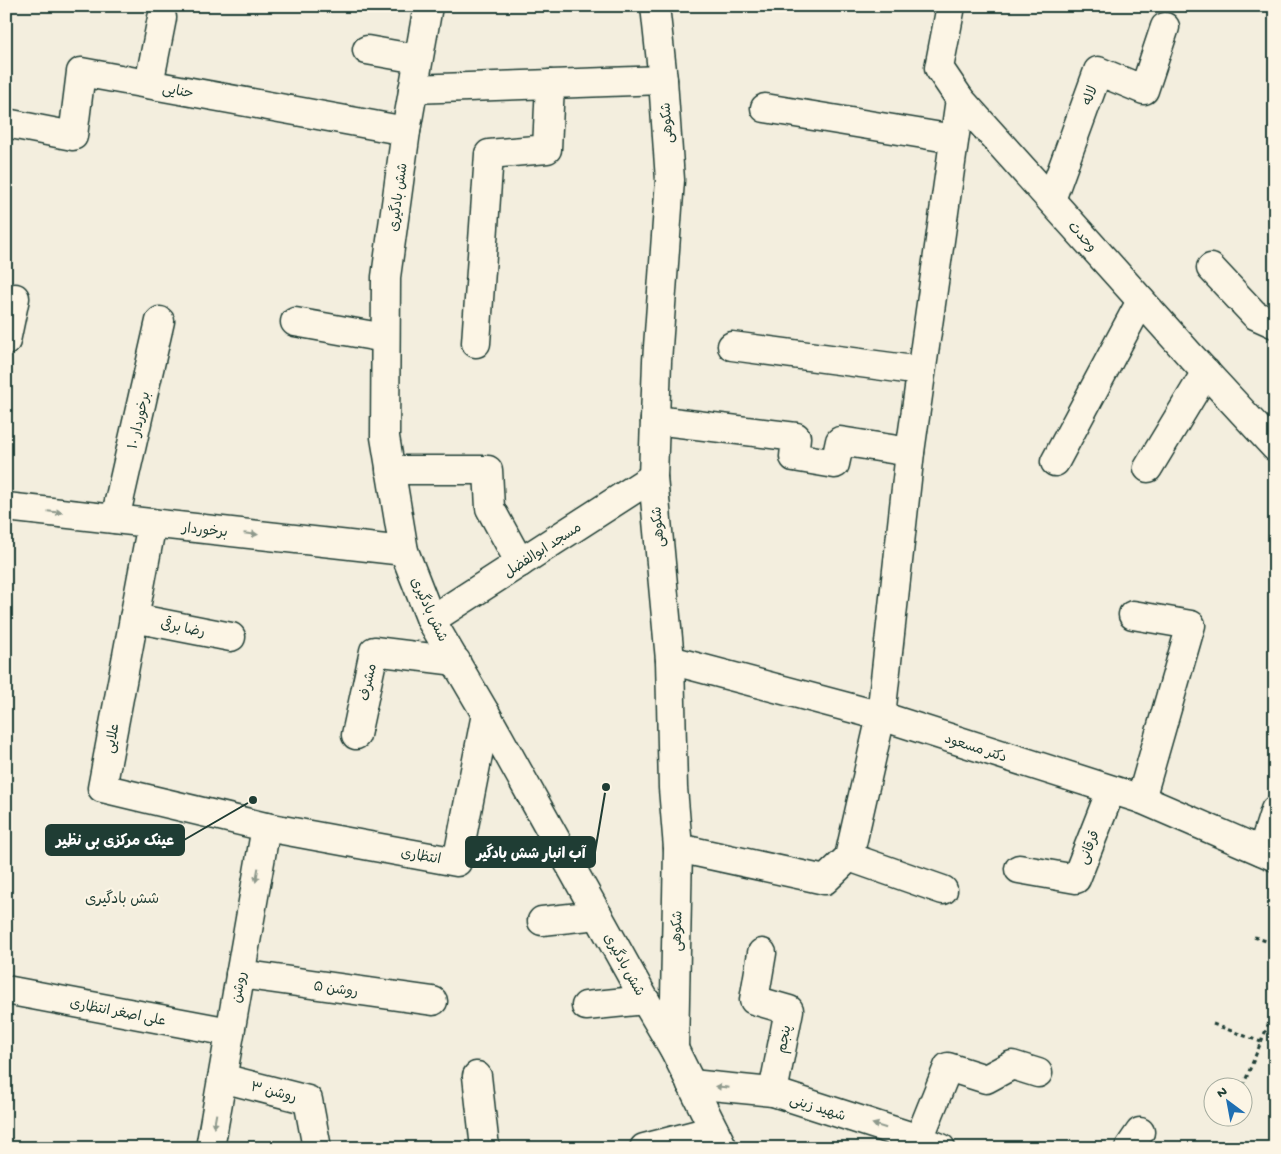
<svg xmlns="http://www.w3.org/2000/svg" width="1281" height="1154" font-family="'Gochi Hand','Playpen Sans Arabic',sans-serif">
  <rect width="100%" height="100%" fill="#f3eede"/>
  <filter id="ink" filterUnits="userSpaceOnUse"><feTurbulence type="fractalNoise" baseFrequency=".02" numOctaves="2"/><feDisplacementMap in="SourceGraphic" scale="10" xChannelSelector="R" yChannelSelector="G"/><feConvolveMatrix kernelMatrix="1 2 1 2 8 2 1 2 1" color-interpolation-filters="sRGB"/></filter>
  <g filter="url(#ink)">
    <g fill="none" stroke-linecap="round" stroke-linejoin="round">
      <defs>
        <g id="minor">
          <path d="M428 6 406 131 386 277 385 437 404 551 431 620 486 714 645 1000 674 1049 723 1148"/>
          <path d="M655 6 663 80 670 180 657 361 653 477 670 660 673 788 678 848 674 1049"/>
          <path d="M951 6 939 68 960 99 1189 354 1275 447"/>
          <path d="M367 50 418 59"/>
          <path d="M149 84 162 18"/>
          <path d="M413 89 663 80"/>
          <path d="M765 108 954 139"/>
          <path d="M6 123 73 136 81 72 406 131"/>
          <path d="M1051 200 1098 71 1144 90 1165 27"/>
          <path d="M1211 268 1255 315 1275 324"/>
          <path d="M295 322 385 338"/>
          <path d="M6 341 15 298"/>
          <path d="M476 343 489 154 547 149 550 84"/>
          <path d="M732 346 921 371"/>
          <path d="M655 420 796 437 794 457 835 464 840 441 910 452"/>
          <path d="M1055 462 1141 301"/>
          <path d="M1148 468 1206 372"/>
          <path d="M390 470H488L490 508 520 563"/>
          <path d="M6 507 404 551"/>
          <path d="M115 519 160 321"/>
          <path d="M152 523 102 788 266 827 457 862 486 714"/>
          <path d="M1133 615 1191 625 1141 799"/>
          <path d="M134 618 231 637"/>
          <path d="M431 620 653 477"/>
          <path d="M670 660 881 716 1141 799 1275 857"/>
          <path d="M356 735 374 651 456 661"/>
          <path d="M678 848 825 880 849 857 881 716 910 452 960 99"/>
          <path d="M1262 851 1275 810"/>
          <path d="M849 857 943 890"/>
          <path d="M1019 869 1076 879 1111 790"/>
          <path d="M542 921 598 915"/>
          <path d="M762 953 754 1000 789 1010 773 1092"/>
          <path d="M240 974 433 1001"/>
          <path d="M6 990 230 1032"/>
          <path d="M586 1006 645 1000"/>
          <path d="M477 1076 485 1148"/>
          <path d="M222 1078 308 1100 317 1148"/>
          <path d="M691 1084 773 1092 919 1139 941 1148"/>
          <path d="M919 1139 948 1067 986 1079 1012 1065 1038 1073"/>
          <path d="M210 1148 266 827"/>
          <path d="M644 1148 714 1130"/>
          <path d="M1129 1148 1140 1132"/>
        </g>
      </defs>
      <!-- minor casing -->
      <use href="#minor" stroke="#1f3d34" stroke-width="31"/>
      <!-- path -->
      <g stroke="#1f3d34" stroke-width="3" stroke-dasharray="4 4" stroke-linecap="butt">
        <path d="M1254 937 1275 944"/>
        <path d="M1213 1024 1261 1042"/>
        <path d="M1243 1086 1275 1008"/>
      </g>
      <!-- minor -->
      <use href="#minor" stroke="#fcf5e5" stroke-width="28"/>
    </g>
    <!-- one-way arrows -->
    <defs><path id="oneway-solid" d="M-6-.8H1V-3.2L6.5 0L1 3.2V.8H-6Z" transform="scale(1.25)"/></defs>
    <g fill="#8e998c">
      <use href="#oneway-solid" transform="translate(55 512) rotate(6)"/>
      <use href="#oneway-solid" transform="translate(251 534) rotate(6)"/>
      <use href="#oneway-solid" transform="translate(257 875) rotate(100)"/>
      <use href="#oneway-solid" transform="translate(722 1087) rotate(-174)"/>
      <use href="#oneway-solid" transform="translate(215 1121) rotate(100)"/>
      <use href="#oneway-solid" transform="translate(879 1126) rotate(-162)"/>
    </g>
  </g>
  <g text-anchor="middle" stroke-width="4.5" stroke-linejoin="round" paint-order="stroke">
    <!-- street labels -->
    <g font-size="14" fill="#1f3d34" stroke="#fcf5e5">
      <text transform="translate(178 90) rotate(10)" y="5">حنایی</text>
      <text transform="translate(1089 95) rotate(-70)" y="5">لاله</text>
      <text transform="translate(666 123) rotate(-94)" y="5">شکوهی</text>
      <text transform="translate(397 197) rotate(-82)" y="5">شش بادگیری</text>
      <text transform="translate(1083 236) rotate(48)" y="5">وحدت</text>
      <text transform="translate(138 420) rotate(-77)" y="5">برخوردار ۱۰</text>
      <text transform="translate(657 527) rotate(-95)" y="5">شکوهی</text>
      <text transform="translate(205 529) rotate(6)" y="5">برخوردار</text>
      <text transform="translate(542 549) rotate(-33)" y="5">مسجد ابوالفضل</text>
      <text transform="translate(430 609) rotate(65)" y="5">شش بادگیری</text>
      <text transform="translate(183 627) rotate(11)" y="5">رضا برقی</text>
      <text transform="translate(367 682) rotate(-78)" y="5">مشرف</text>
      <text transform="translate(111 738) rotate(-79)" y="5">علایی</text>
      <text transform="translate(976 747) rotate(18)" y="5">دکتر مسعود</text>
      <text transform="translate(1088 847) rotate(-68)" y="5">قرقانی</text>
      <text transform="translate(421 855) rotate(10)" y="5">انتظاری</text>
      <text transform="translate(676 931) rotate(-89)" y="5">شکوهی</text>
      <text transform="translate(625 964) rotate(61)" y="5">شش بادگیری</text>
      <text transform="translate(238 987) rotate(-80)" y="5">روشن</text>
      <text transform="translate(336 988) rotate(8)" y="5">روشن ۵</text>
      <text transform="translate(118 1011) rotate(11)" y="5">علی اصغر انتظاری</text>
      <text transform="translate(783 1039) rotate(-79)" y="5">پنجم</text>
      <text transform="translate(274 1091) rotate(14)" y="5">روشن ۳</text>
      <text transform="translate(818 1107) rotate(18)" y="5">شهید زینی</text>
    </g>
    <!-- neighbourhood labels -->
    <g font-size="15" fill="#1f3d34" stroke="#fcf5e5">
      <text x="122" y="903">شش بادگیری</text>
    </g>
  </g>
  <!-- callouts -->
  <path fill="none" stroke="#1f3d34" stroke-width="2" d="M253 800L184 840M606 787L595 852"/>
  <g fill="#1f3d34" stroke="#fcf5e5" stroke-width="2">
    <circle cx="253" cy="800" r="5"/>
    <circle cx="606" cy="787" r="5"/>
  </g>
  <g fill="#1f3d34" stroke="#1f3d34" stroke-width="2">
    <rect x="46" y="825" width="138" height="30" rx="5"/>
    <rect x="466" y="837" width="129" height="30" rx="5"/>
  </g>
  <g font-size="15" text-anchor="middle" font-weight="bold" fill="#fff">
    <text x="115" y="845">عینک مرکزی بی نظیر</text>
    <text x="531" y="858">آب انبار شش بادگیر</text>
  </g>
  <!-- margin -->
  <rect width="1281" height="1154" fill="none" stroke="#fcf5e5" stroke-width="25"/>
  <rect x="12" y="12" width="1256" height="1129" fill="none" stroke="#1f3d34" stroke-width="2" filter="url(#ink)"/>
  <!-- north arrow -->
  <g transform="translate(1228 1102) rotate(328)"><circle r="24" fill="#fcf5e5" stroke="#a4ab9e"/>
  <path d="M0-4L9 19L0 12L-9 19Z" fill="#1f6fb2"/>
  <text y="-8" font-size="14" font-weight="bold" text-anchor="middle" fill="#1f3d34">N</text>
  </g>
</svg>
